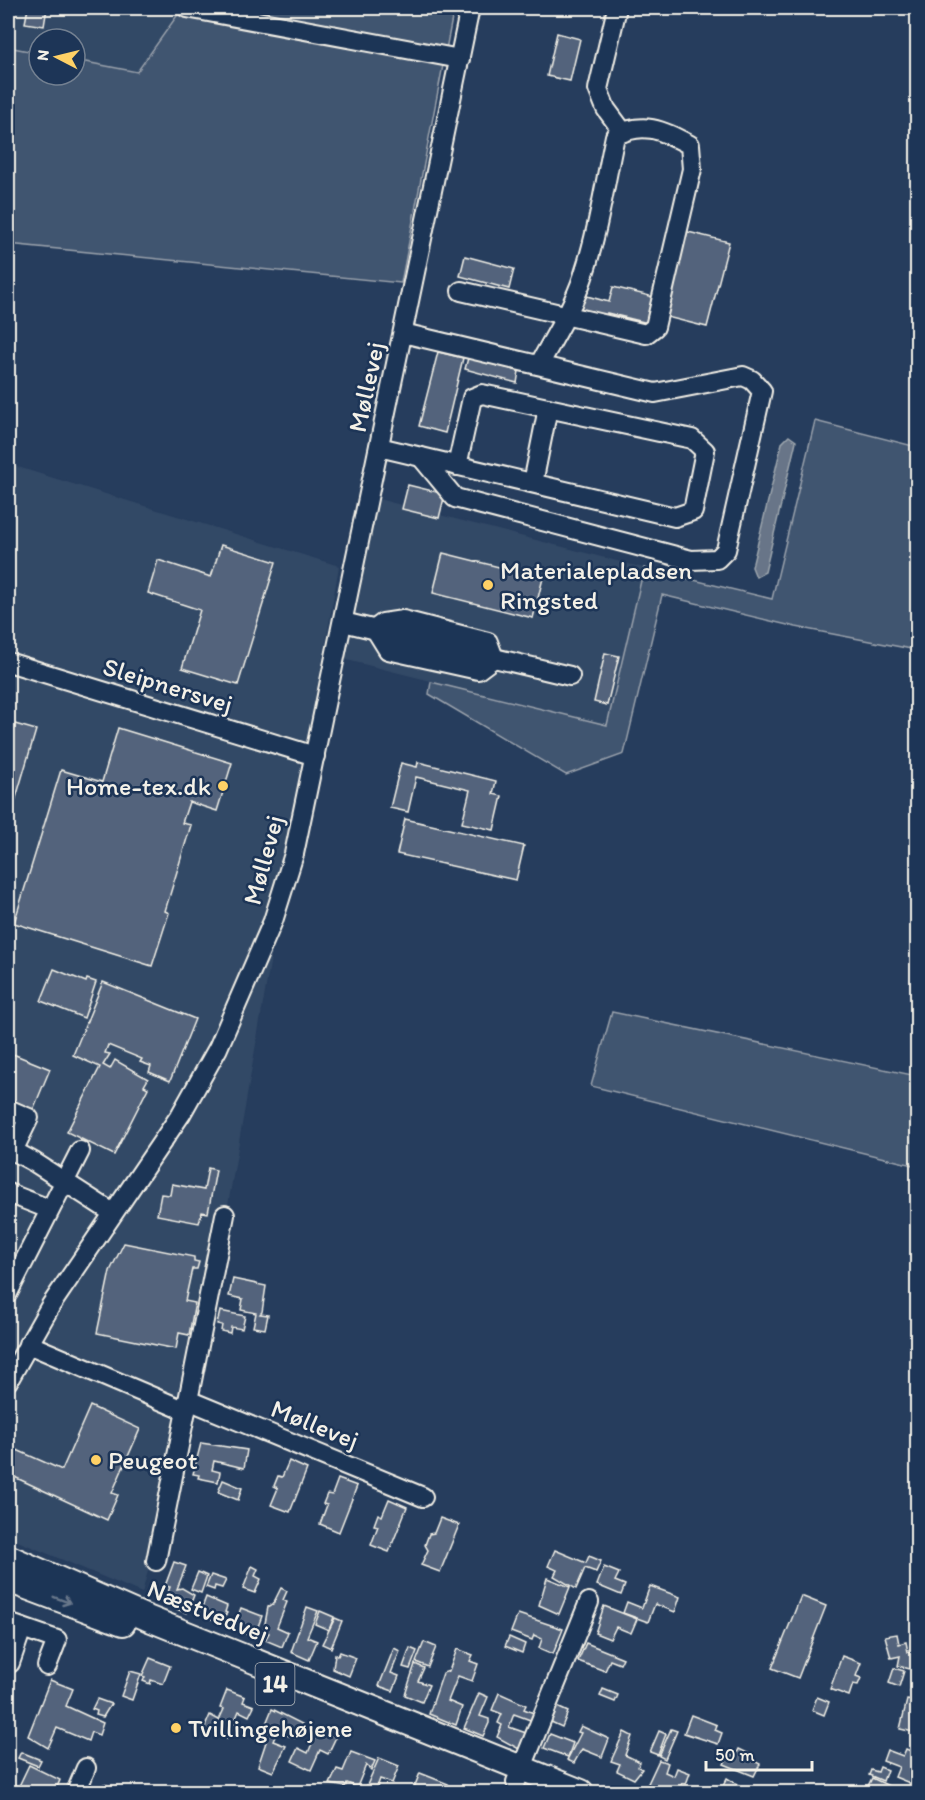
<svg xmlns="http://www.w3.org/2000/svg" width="925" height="1800" font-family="Itim,sans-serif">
  <rect width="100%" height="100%" fill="#263d5d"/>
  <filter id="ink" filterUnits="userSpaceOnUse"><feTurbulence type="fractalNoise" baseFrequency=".0167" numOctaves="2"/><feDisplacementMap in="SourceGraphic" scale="12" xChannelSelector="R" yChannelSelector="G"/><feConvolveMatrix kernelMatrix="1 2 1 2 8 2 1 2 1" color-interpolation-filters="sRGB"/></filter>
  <g filter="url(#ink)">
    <!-- built -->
    <g fill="#334966">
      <path d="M8 8H180L179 13 137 72 75 60V39H39V53L8 47Z"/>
      <path d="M8 464 339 566 195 1395 142 1593 8 1537Z"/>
      <path d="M378 499 644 568 607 725 343 659Z"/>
    </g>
    <!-- green -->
    <g fill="#40546f" stroke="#9aa2ac" stroke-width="1.5">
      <path d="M180 8H454L401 283 8 244V47L39 53V75H75V60L137 72 179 13Z"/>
      <path d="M815 421 917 447V650L796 627 662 595 624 754 566 775 429 694 431 682 607 725 644 568 772 599Z"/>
      <path d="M612 1012 917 1076V1166L591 1086Z"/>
    </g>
    <!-- water -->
    <path fill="#677588" stroke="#9fa7ae" stroke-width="1.5" d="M789 436 796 441 765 572 756 577 752 567 782 443Z"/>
    <!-- building -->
    <g fill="#52647b" stroke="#f4f1e8" stroke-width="1.5">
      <path d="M28 8H47L44 26 25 23Z"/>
      <path d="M557 33 580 39 570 81 547 76Z"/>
      <path d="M684 231 729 242 707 327 663 316Z"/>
      <path d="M465 256 514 269 509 289 460 276Z"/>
      <path d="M613 287 654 297 648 323 607 313 606 319 579 313 583 295 609 302Z"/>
      <path d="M438 352 463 358 445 433 419 426Z"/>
      <path d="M468 358 519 371 517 383 465 369Z"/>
      <path d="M408 485 445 494 439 518 402 509Z"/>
      <path d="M221 545 276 562 238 685 182 668 200 610 148 593 158 560 211 577Z"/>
      <path d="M443 553 543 578 533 618 433 593Z"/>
      <path d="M605 653 619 656 607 705 594 702Z"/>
      <path d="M8 722 36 730 8 825Z"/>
      <path d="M118 728 232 763 217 811 189 802 182 823 191 825 165 911 169 913 152 966 14 923 61 770 102 782Z"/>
      <path d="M418 762 496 781 493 794 502 796 494 830 462 823 470 790 416 777 408 812 390 808 401 763 417 767Z"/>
      <path d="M405 819 524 846 516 880 397 854Z"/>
      <path d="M54 969 86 982 87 979 96 982 84 1018 41 1001Z"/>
      <path d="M103 982 195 1019 170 1081 149 1072 151 1066 140 1062 142 1059 108 1045 105 1053 110 1054 103 1065 110 1069 115 1060 148 1079 144 1086 148 1088 114 1155 67 1132 100 1067 73 1055Z"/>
      <path d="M8 1052 50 1069 33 1110 8 1099Z"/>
      <path d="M208 1168 216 1170 208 1213 202 1212 199 1223 157 1215 161 1194 170 1195 172 1184 204 1190Z"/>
      <path d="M124 1243 194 1257V1261L199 1262 197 1269H192L185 1301 195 1303 189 1335 179 1333 176 1349 97 1333 110 1271Z"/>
      <path d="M233 1279 266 1286 262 1312 260 1314 268 1315 265 1329 253 1327 256 1313 241 1310 243 1299 229 1296Z"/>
      <path d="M220 1311 245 1316 242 1329 231 1327 230 1333 221 1331 222 1325 217 1324Z"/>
      <path d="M90 1406 140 1429 112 1493 118 1495 107 1520 8 1474 17 1450 62 1470Z"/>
      <path d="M201 1443 247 1450 244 1468 214 1461 212 1470 220 1472 218 1482 198 1478 199 1475 193 1474Z"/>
      <path d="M289 1461 307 1469 290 1512 271 1505 278 1488 274 1486 278 1476 282 1477Z"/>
      <path d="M338 1479 357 1486 339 1532 320 1524 327 1505 323 1504 327 1494 332 1495Z"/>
      <path d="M223 1480 242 1488 238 1500 218 1492Z"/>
      <path d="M389 1499 407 1507 389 1552 371 1545 378 1526 374 1525 378 1514 382 1516Z"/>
      <path d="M440 1518 459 1525 440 1572 421 1565 428 1550 425 1545 429 1534 434 1533Z"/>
      <path d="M555 1550 586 1563 589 1556 601 1561 596 1572 585 1568 576 1589 554 1576 557 1570 548 1566Z"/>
      <path d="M174 1562 186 1566 177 1589 182 1588 194 1595 187 1613 163 1604 170 1587 165 1586Z"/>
      <path d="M252 1566 258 1569 255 1576 261 1579 255 1593 243 1589Z"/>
      <path d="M604 1567 619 1573 615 1581 625 1585 621 1595 597 1585Z"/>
      <path d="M198 1572 207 1576 201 1593 191 1589Z"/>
      <path d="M211 1575 226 1580 222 1588 215 1586 214 1590 206 1587Z"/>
      <path d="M547 1578 570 1587 559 1614 539 1605Z"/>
      <path d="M650 1586 680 1597 675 1612 655 1604 648 1622 623 1613 627 1602 642 1608Z"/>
      <path d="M281 1588 287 1591 283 1600 287 1602 277 1627 288 1632 282 1647 265 1640 269 1633 264 1629 268 1607 273 1604Z"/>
      <path d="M801 1596 826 1606 798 1678 772 1668Z"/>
      <path d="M206 1597 227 1606 225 1612 227 1613 220 1622 204 1616 206 1610 202 1608Z"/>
      <path d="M604 1606 637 1619 631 1633 616 1627 610 1639 595 1633Z"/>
      <path d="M307 1607 318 1611 307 1637 317 1641 309 1660 291 1652Z"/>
      <path d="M241 1608 262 1616 254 1637 233 1629Z"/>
      <path d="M320 1611 334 1617 329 1630 315 1624Z"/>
      <path d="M518 1614 563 1629 553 1654 539 1648 542 1639 534 1635 532 1640 511 1632Z"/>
      <path d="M335 1618 342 1621 331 1648 322 1644Z"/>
      <path d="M897 1634 899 1644 906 1642 908 1652 918 1654V1671L898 1666 900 1656 891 1658 885 1636Z"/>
      <path d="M509 1637 525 1644 522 1653 505 1646Z"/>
      <path d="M424 1642 436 1647 428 1667 416 1662Z"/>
      <path d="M586 1643 623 1658 620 1664 610 1660 605 1671 578 1661Z"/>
      <path d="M394 1648 400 1651 391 1673 399 1676 393 1691 379 1686Z"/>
      <path d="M410 1648 417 1651 410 1669 403 1667Z"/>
      <path d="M457 1649 473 1655 470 1661 478 1664 472 1681 458 1676 448 1701 462 1707 456 1725 429 1714 443 1673 449 1671Z"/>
      <path d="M340 1652 356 1658 349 1676 333 1669 335 1654 338 1656Z"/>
      <path d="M842 1656 861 1663 856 1676 861 1678 858 1685 853 1684 849 1696 830 1689Z"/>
      <path d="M150 1658 170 1666 163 1684 151 1680 150 1684 143 1681 145 1677 142 1676Z"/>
      <path d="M415 1664 424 1668 418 1681 429 1685 422 1702 405 1695Z"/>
      <path d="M894 1668 904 1671 899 1687 889 1683Z"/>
      <path d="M130 1671 141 1674 132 1700 121 1696Z"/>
      <path d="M915 1674 918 1675V1694L910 1692Z"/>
      <path d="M50 1680 73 1689 66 1706 103 1723 99 1735 91 1732 88 1741 57 1728 48 1748 28 1736Z"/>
      <path d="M603 1689 618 1695 615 1702 600 1696Z"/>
      <path d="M227 1690 245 1697 243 1702 254 1706 249 1716 239 1711 227 1739 204 1729 210 1715 219 1720 224 1709 220 1708Z"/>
      <path d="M479 1693 488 1697 480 1716 489 1719V1723L483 1736 464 1728Z"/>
      <path d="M499 1693 526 1705 524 1709 536 1714 533 1721 514 1714 509 1727 526 1733 519 1749 497 1737 502 1725 498 1723 502 1714 492 1710Z"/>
      <path d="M817 1697 829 1702 824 1715 812 1710Z"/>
      <path d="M97 1699 111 1704 103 1717 96 1715 97 1711 92 1709Z"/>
      <path d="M907 1700 918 1702 914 1716H918V1733L900 1729Z"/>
      <path d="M555 1706 568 1712 562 1727 549 1721Z"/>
      <path d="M272 1709 302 1724 296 1738 277 1732 273 1741 286 1746 273 1772 258 1766 266 1742 260 1740 261 1736Z"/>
      <path d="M691 1715 717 1725 715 1730 722 1733 718 1744 684 1733Z"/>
      <path d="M581 1726 609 1739 602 1757 582 1749 574 1763 567 1760 581 1733 578 1732Z"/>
      <path d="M318 1729 336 1737 328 1754 320 1750 311 1770 292 1761 298 1748 308 1753Z"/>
      <path d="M671 1729 677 1731 665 1759 659 1756Z"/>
      <path d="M659 1731 666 1734 658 1755 650 1752Z"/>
      <path d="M624 1732 632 1736 625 1755 640 1762 638 1767 642 1769 634 1779 617 1771 620 1764 611 1761Z"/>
      <path d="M550 1734 573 1743 568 1757 544 1748Z"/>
      <path d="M739 1749 754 1756 752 1760 760 1764 754 1776 724 1764 729 1754 735 1757Z"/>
      <path d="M906 1749 918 1754V1770L912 1784 895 1777 899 1767 883 1761 887 1750 903 1756Z"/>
      <path d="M21 1752 41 1760 38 1766 18 1758Z"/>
      <path d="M351 1752 375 1761 371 1770 366 1765 357 1787 347 1783 345 1787 330 1784 337 1769 343 1771Z"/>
      <path d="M379 1758 399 1766 392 1783 380 1779 376 1790 378 1792H364Z"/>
      <path d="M659 1760 668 1763 665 1772 674 1776 677 1768 690 1773 686 1784 682 1783 678 1792H658L656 1788 654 1792H644Z"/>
      <path d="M29 1765 60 1780 55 1792H30L18 1788Z"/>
      <path d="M880 1767 887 1770 883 1781 869 1775 871 1770 878 1772Z"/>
      <path d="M420 1773 448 1784 445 1792 413 1790Z"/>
      <path d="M727 1778 743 1788 741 1792H720Z"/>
      <path d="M872 1778 889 1786 886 1792H865Z"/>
      <path d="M104 1784 120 1791 119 1792H100Z"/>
    </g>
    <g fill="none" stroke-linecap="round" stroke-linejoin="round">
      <defs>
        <g id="minor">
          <path d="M187 8 460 59"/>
          <path d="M617 8 598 89 606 109 623 132"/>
          <path d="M461 291 646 334 655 327 692 169 690 145C663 131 644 120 615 136 605 182 598 232 583 277 573 307 554 337 539 365"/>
          <path d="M403 333 655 393 743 376 752 380 762 391 726 550 717 559 691 560 455 498 421 457"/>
          <path d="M379 447 675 517 693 511 705 451 692 439 482 394 472 398 457 466"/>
          <path d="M533 483 548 408"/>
          <path d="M403 620 488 642 494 658 478 670 388 650 375 629 383 623Z"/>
          <path d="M343 622 570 676"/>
          <path d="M8 662 315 756"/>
          <path d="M8 1109 29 1118 13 1151"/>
          <path d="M8 1148 34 1162 113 1213"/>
          <path d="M8 1193 49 1209"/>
          <path d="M8 1293 80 1151"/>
          <path d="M28 1344 186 1411"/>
          <path d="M8 1381 51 1305 181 1114 218 1048 273 921 294 854 470 8"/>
          <path d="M188 1400 423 1497"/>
          <path d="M156 1561 225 1215"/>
          <path d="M8 1623 57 1640 47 1666"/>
          <path d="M10 1663 22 1628"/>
          <path d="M516 1782 589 1602"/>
          <path d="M76 1792 86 1768"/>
        </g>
        <g id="major">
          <path d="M8 1557 147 1618 581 1792"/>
          <path d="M8 1580 123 1623"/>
        </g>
      </defs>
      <!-- minor casing -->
      <use href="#minor" stroke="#f4f1e8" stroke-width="22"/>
      <!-- major casing -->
      <use href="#major" stroke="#f4f1e8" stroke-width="28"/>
      <!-- minor -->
      <use href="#minor" stroke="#1d3557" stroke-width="18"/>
      <!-- major -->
      <use href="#major" stroke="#1d3557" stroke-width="24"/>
    </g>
    <!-- one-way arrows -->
    <defs><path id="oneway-shaft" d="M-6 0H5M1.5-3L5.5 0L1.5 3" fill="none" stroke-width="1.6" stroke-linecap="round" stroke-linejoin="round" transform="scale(1.5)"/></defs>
    <use stroke="#68778a" href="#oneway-shaft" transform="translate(62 1600) rotate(21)"/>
  </g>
  <!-- markers -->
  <g fill="#ffd166" stroke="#1d3557" stroke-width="2">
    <circle cx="488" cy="585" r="6"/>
    <circle cx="223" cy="786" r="6"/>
    <circle cx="96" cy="1460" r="6"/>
    <circle cx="176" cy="1728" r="6"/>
  </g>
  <g text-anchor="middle" stroke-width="5" stroke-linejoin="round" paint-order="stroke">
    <!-- shield labels -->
    <rect fill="#1d3557" stroke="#b4b9bc" stroke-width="1.5" x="255.5" y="1663" width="39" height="42" rx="4.5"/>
    <g font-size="24" font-weight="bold" fill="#f4f1e8">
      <text x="275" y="1692">14</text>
    </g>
    <!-- street labels -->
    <g font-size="26" fill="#f4f1e8" stroke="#1d3557">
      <text transform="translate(366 387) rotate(-78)" y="9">Møllevej</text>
      <text transform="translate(168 685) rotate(17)" y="9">Sleipnersvej</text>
      <text transform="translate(263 860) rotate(-75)" y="9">Møllevej</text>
      <text transform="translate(315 1424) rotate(22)" y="9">Møllevej</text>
      <text transform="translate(208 1611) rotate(22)" y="9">Næstvedvej</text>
    </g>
    <!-- poi labels -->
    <g font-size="26" fill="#f4f1e8" stroke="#1d3557" text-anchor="start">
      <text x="500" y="579">Materialepladsen<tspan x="500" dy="30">Ringsted</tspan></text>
      <text x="211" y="795" text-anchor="end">Home-tex.dk</text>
      <text x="108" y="1469">Peugeot</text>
      <text x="188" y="1737">Tvillingehøjene</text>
    </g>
  </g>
  <!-- margin -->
  <rect width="925" height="1800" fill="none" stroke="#1d3557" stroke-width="30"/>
  <rect x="15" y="15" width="895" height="1770" fill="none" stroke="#f4f1e8" stroke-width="2" filter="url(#ink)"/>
  <!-- north arrow -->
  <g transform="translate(57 57) rotate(277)"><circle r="28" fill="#1d3557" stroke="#738091" stroke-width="1.5"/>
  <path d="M0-4.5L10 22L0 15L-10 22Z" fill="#ffd166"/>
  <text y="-9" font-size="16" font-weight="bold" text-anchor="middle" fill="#f4f1e8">N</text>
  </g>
  <!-- scale -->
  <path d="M706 1761v9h106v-9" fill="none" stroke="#f4f1e8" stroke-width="3"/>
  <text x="715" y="1761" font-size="18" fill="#f4f1e8" stroke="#1d3557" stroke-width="4.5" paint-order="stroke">50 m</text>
</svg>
